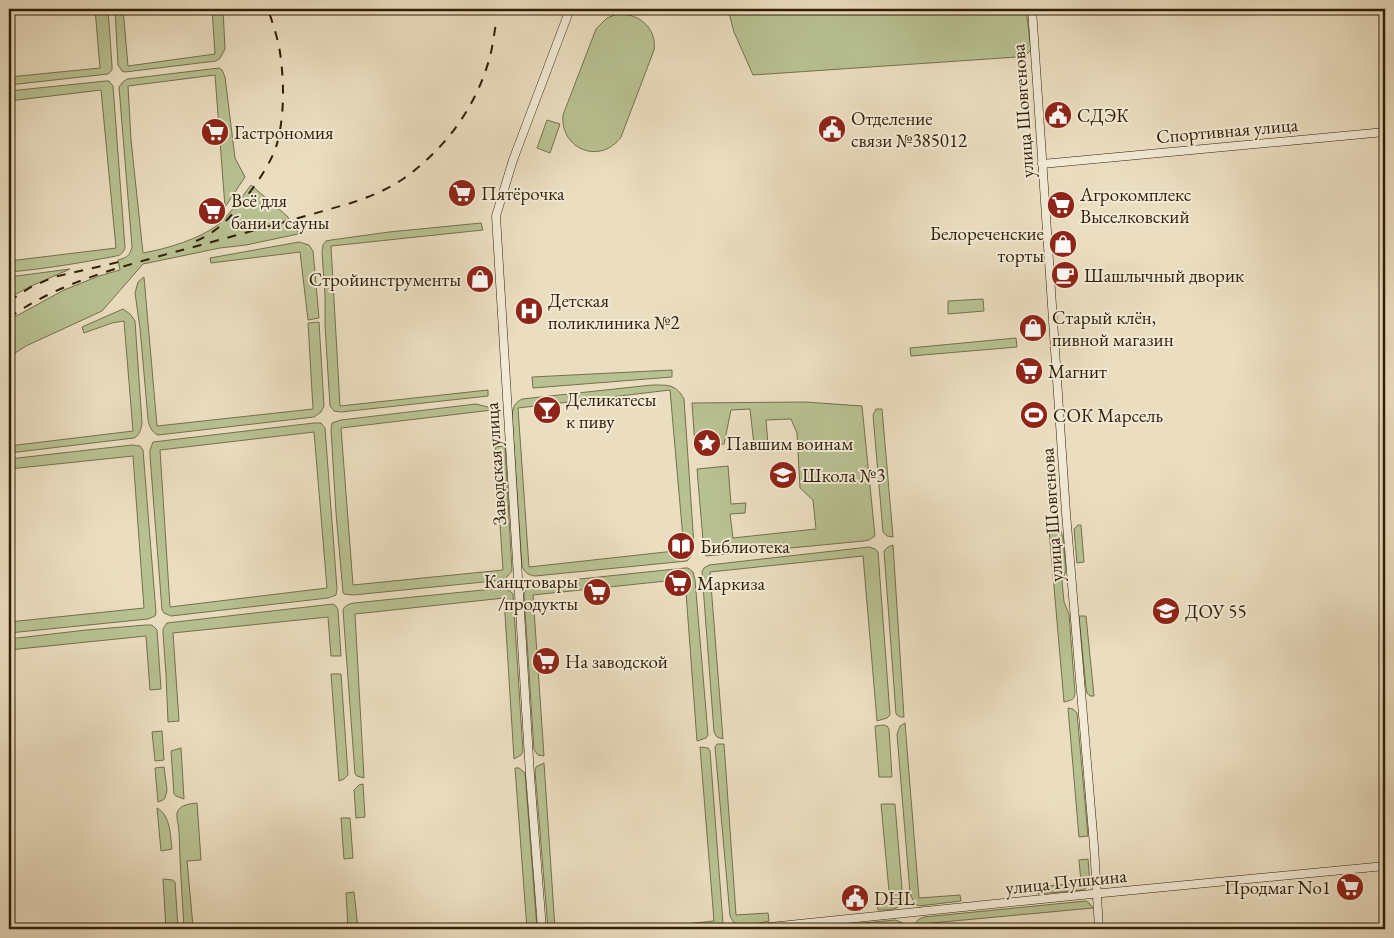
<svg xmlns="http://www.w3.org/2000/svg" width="1394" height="938" font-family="'EB Garamond',serif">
  <rect width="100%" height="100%" fill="#ebdec0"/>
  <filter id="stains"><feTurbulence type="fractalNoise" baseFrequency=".004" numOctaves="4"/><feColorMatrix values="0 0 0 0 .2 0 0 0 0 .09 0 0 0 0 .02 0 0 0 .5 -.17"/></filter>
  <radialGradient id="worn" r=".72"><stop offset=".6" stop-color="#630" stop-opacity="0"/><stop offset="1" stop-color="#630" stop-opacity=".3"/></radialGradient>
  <!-- green -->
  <g fill="#b8c192" stroke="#74704c" fill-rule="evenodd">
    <path d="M95 9H108L112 66V70L108 74 9 85V77L100 68Z"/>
    <path d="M115 9H123L128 66 215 54 212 9H223L225 49 220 58 216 61 125 72 122 71 118 65Z"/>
    <path d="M728 9H1026L1031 50 1027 54 1017 57 753 75 734 32Z"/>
    <path d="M617 14C639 13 657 28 654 50L621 137C601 165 560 150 563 115L596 29 607 18Z"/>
    <path d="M219 68 222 70 225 77 235 158 245 177 225 207 215 75 128 86 131 140 143 253C166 249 200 239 219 224 231 213 241 198 251 185L287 216 298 232V234L246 245 220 248 143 264 102 311 26 346 9 357V320L64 290 99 276 120 270 118 260C126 258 130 256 132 247L119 87 123 82 127 79Z"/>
    <path d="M106 81H109L113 86 125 248C123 253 121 255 116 256 80 263 45 269 9 272V261L116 248 101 90 9 101V91Z"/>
    <path d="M547 120 560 124 550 153 537 148Z"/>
    <path d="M481 223 483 230 331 246 340 406 488 390V396L341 412 334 411 330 406 325 326V294L322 253 323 245 326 241 331 240 389 232Z"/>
    <path d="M299 242 309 245 313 251 319 318 308 320 300 252 211 263 210 258Z"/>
    <path d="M70 269 29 287 9 298V277Z"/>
    <path d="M144 277 157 426 313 409 308 323 319 322 324 406 321 412 314 417 158 435C151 432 149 425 148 419L140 328 135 293 138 282Z"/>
    <path d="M983 299 984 311 948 314V301Z"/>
    <path d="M123 309 130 314 135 321 142 423C141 429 140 435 134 438L9 453V446L133 431 124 321 112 323 84 333 82 327Z"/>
    <path d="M1016 338 1017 347 911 356 910 348Z"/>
    <path d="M672 370V377L533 388 532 377Z"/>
    <path d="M652 385C668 385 676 384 684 399L694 546 692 555 687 561 535 576C528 575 524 572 522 566L512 416C513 408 514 403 522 399ZM670 390 684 550 529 567 518 408Z"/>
    <path d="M805 402 862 406 875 536 869 540 864 541 706 556 704 552 697 469 728 466 731 504 746 503 745 513 730 514 733 538 816 529 813 500 800 488 797 433 791 419 766 420 768 444 754 445 750 409 731 410 724 444 695 446 692 403Z"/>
    <path d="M476 404 492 408V410L341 428 353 585 503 570 495 447 505 446 512 571 504 580 353 595 344 594 343 592 336 513 331 429 332 423 341 420Z"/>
    <path d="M876 409H882L893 537 887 536 883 532 873 415Z"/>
    <path d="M314 423H321L325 428 337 589 336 595 328 598 171 616 164 613 162 610 150 456V450L153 442ZM314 432 327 588 170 607 160 450Z"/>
    <path d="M132 445 140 446 143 450 156 613 155 616 148 619 9 633V622L144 608 133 456 9 469V459Z"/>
    <path d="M1078 525H1081L1084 562 1077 563 1074 529Z"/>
    <path d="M1056 528 1061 531 1063 538 1066 571 1062 581 1064 602 1069 614 1075 693C1074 700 1072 700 1064 702L1049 529Z"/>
    <path d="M893 545 904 717H900L896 714 884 551 888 547Z"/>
    <path d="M869 547 875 549 878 552 890 715 887 718 877 721 863 556 710 572 723 739 717 737 714 732 702 572 704 568 709 565Z"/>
    <path d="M685 568H688L693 572 695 580 708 735 706 738 697 741 685 579 533 595 544 756 538 755 534 750 524 594 526 587 532 584Z"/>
    <path d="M503 588 510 591 513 594 523 752 521 755 514 759 504 598 355 614 364 778 357 776 355 774 343 610C345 605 349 604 354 603Z"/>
    <path d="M333 604 336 606 338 610 341 656H331L328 617 173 633 179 721 168 722 166 674 163 633V629L167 623Z"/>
    <path d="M1079 616H1086L1094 696H1090L1087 693 1086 688Z"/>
    <path d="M146 625H152L157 630 161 689 150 690 146 636 9 650V639L86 630Z"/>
    <path d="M331 674H341L348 775 344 779 339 781Z"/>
    <path d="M1068 708 1073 709 1077 713 1088 836 1079 837Z"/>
    <path d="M905 723 919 898 960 895 961 901 919 906 914 903 910 893 897 734 900 726Z"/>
    <path d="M883 725 887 726 889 729 892 777H879L875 726Z"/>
    <path d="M162 731 164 760 155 761 152 732Z"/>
    <path d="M717 744H724L736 915 768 913 769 921C757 924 746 925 734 923L730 916 715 747Z"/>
    <path d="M700 747 708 748 710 751 723 923 719 927 694 929H635L714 921Z"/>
    <path d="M181 748 184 799 176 796 174 794 171 751Z"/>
    <path d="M544 763 555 929H548L535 771 536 767Z"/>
    <path d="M164 767 167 790 165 798 163 800 158 802 155 768Z"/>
    <path d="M515 768H519L525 773 537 929H527Z"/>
    <path d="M363 784 365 817 356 818 354 790 359 785Z"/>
    <path d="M197 803 201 860 187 861 193 926 184 927C182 895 180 864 179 832 179 826 176 818 177 813 180 804 190 804 197 803Z"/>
    <path d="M881 804H895L903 901C899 911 888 910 878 910L877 903 890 902Z"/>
    <path d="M157 808C171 816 170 835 172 849L161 851Z"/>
    <path d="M341 818H350L353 858 344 859Z"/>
    <path d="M1088 859 1090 883 1084 890 1038 894 1037 887 1081 883 1079 860Z"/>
    <path d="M163 879 173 880 175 882 178 929H166Z"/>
    <path d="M354 892 358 929H348L346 893Z"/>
    <path d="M1086 901 1089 903 1093 908 921 924 920 929H914C914 922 918 919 924 917Z"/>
    <path d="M895 920 903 923 905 929H894V927L870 929H799Z"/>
  </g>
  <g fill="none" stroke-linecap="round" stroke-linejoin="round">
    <defs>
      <g id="secondary">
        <path d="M1032 9 1066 513 1094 846 1099 929"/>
        <path d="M1042 164 1385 132"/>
        <path d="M542 929 530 775 496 216 513 160 570 9"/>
        <path d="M750 929 1082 895 1385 866"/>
      </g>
    </defs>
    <!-- secondary casing -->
    <use href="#secondary" stroke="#301e05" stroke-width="9"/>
    <!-- secondary -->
    <use href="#secondary" stroke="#f2ead6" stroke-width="8"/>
    <!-- rail -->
    <g stroke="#301e05" stroke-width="2" stroke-dasharray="9 9" stroke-linecap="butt">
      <path d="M196 241C216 233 231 217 244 200 257 183 273 161 278 140 285 110 284 76 279 46 276 33 272 21 268 9"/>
      <path d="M9 301 31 287 54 277 123 261"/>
      <path d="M9 318C58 282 127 265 186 249 241 234 296 219 351 203 369 197 387 190 403 179 444 150 475 109 489 60 493 47 494 32 497 19"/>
    </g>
  </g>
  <!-- icons -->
  <defs>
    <symbol id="civic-disc" viewBox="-11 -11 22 22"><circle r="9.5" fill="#8f2418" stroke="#f2ead6"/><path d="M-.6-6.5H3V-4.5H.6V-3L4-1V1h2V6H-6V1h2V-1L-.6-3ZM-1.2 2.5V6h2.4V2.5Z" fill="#fff"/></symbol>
    <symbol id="supermarket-disc" viewBox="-11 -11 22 22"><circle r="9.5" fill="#8f2418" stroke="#f2ead6"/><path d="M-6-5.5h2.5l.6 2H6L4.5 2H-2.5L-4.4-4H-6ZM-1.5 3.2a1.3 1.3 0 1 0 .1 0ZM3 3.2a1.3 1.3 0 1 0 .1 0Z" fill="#fff"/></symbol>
    <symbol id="shop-disc" viewBox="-11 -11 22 22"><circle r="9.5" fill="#8f2418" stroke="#f2ead6"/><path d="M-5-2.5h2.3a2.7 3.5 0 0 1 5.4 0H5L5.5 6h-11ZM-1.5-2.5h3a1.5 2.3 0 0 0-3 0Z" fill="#fff"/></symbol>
    <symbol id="cafe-disc" viewBox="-11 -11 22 22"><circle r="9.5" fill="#8f2418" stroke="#f2ead6"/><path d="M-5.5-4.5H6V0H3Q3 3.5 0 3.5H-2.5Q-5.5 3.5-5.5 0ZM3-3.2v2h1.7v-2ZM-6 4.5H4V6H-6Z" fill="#fff"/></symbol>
    <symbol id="hospital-disc" viewBox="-11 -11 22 22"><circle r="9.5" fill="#8f2418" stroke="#f2ead6"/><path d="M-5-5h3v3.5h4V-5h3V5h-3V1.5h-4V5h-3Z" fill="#fff"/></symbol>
    <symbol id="bar-disc" viewBox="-11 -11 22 22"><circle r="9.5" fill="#8f2418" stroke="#f2ead6"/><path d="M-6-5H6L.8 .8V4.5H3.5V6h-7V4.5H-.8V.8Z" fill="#fff"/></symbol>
    <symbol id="stadium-disc" viewBox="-11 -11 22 22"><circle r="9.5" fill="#8f2418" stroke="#f2ead6"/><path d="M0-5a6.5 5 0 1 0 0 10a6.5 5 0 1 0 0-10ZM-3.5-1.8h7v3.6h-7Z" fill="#fff"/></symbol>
    <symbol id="sight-disc" viewBox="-11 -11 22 22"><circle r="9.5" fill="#8f2418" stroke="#f2ead6"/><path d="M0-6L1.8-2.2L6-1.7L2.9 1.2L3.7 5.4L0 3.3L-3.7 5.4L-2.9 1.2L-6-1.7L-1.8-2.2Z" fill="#fff"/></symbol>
    <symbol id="school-disc" viewBox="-11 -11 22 22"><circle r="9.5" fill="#8f2418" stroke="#f2ead6"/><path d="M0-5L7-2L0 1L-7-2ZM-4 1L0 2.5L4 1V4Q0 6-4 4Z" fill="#fff"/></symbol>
    <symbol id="library-disc" viewBox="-11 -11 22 22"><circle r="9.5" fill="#8f2418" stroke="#f2ead6"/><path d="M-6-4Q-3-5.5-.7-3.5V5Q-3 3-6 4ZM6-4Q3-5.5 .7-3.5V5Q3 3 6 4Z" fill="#fff"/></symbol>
  </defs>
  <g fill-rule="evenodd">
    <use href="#civic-disc" x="1042" y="99" width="32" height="32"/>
    <use href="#civic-disc" x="816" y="113" width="32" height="32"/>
    <use href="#supermarket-disc" x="199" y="116" width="32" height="32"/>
    <use href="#supermarket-disc" x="446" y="177" width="32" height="32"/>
    <use href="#supermarket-disc" x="1045" y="189" width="32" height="32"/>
    <use href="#supermarket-disc" x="196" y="195" width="32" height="32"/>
    <use href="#shop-disc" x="1047" y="228" width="32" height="32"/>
    <use href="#cafe-disc" x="1049" y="259" width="32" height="32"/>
    <use href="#shop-disc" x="464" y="263" width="32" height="32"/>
    <use href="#hospital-disc" x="513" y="295" width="32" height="32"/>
    <use href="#shop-disc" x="1017" y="312" width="32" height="32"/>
    <use href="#supermarket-disc" x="1013" y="355" width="32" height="32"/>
    <use href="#bar-disc" x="531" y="394" width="32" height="32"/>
    <use href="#stadium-disc" x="1018" y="399" width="32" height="32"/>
    <use href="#sight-disc" x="691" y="427" width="32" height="32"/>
    <use href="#school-disc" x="767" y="459" width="32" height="32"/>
    <use href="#library-disc" x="665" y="530" width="32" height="32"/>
    <use href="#supermarket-disc" x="662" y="567" width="32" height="32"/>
    <use href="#supermarket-disc" x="581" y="576" width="32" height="32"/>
    <use href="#school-disc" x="1150" y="595" width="32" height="32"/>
    <use href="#supermarket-disc" x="530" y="645" width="32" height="32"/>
    <use href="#supermarket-disc" x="1334" y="871" width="32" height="32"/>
    <use href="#civic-disc" x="839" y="882" width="32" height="32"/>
  </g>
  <g text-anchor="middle" stroke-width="4" stroke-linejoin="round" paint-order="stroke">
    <!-- street labels -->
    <g font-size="19" fill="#301e05" stroke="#f2ead6">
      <text transform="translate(1022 111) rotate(-94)" y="7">улица Шовгенова</text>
      <text transform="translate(1227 130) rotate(-5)" y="7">Спортивная улица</text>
      <text transform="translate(495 464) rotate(-94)" y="7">Заводская улица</text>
      <text transform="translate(1051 515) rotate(-94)" y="7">улица Шовгенова</text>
      <text transform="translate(1066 881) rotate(-6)" y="7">улица Пушкина</text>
    </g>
    <!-- poi labels -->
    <g font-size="19" fill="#301e05" stroke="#f2ead6" text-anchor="start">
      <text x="1077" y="122">СДЭК</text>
      <text x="851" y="125">Отделение<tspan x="851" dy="22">связи №385012</tspan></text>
      <text x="234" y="139">Гастрономия</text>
      <text x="481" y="200">Пятёрочка</text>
      <text x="1080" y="201">Агрокомплекс<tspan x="1080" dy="22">Выселковский</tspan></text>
      <text x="231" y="207">Всё для<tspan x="231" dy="22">бани и сауны</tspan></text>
      <text x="1044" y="240" text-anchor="end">Белореченские<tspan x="1044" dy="22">торты</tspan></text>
      <text x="1084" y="282">Шашлычный дворик</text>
      <text x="461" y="286" text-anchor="end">Стройинструменты</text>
      <text x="548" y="307">Детская<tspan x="548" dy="22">поликлиника №2</tspan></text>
      <text x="1052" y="324">Старый клён,<tspan x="1052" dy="22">пивной магазин</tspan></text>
      <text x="1048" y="378">Магнит</text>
      <text x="566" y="406">Деликатесы<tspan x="566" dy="22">к пиву</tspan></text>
      <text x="1053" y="422">СОК Марсель</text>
      <text x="726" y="450">Павшим воинам</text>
      <text x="802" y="482">Школа №3</text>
      <text x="700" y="553">Библиотека</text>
      <text x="578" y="588" text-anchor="end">Канцтовары<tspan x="578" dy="22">/продукты</tspan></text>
      <text x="697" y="590">Маркиза</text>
      <text x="1185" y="618">ДОУ 55</text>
      <text x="565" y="668">На заводской</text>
      <text x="1331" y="894" text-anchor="end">Продмаг No1</text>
      <text x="874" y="905">DHL</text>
    </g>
  </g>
  <!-- margin -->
  <rect width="1394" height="938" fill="none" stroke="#ebdec0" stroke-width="30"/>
  <rect x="10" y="10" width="1374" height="918" fill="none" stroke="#301e05" stroke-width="2.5"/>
  <rect x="15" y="15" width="1364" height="908" fill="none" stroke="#301e05"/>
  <rect width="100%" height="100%" filter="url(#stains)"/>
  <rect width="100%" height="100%" fill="url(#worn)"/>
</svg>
